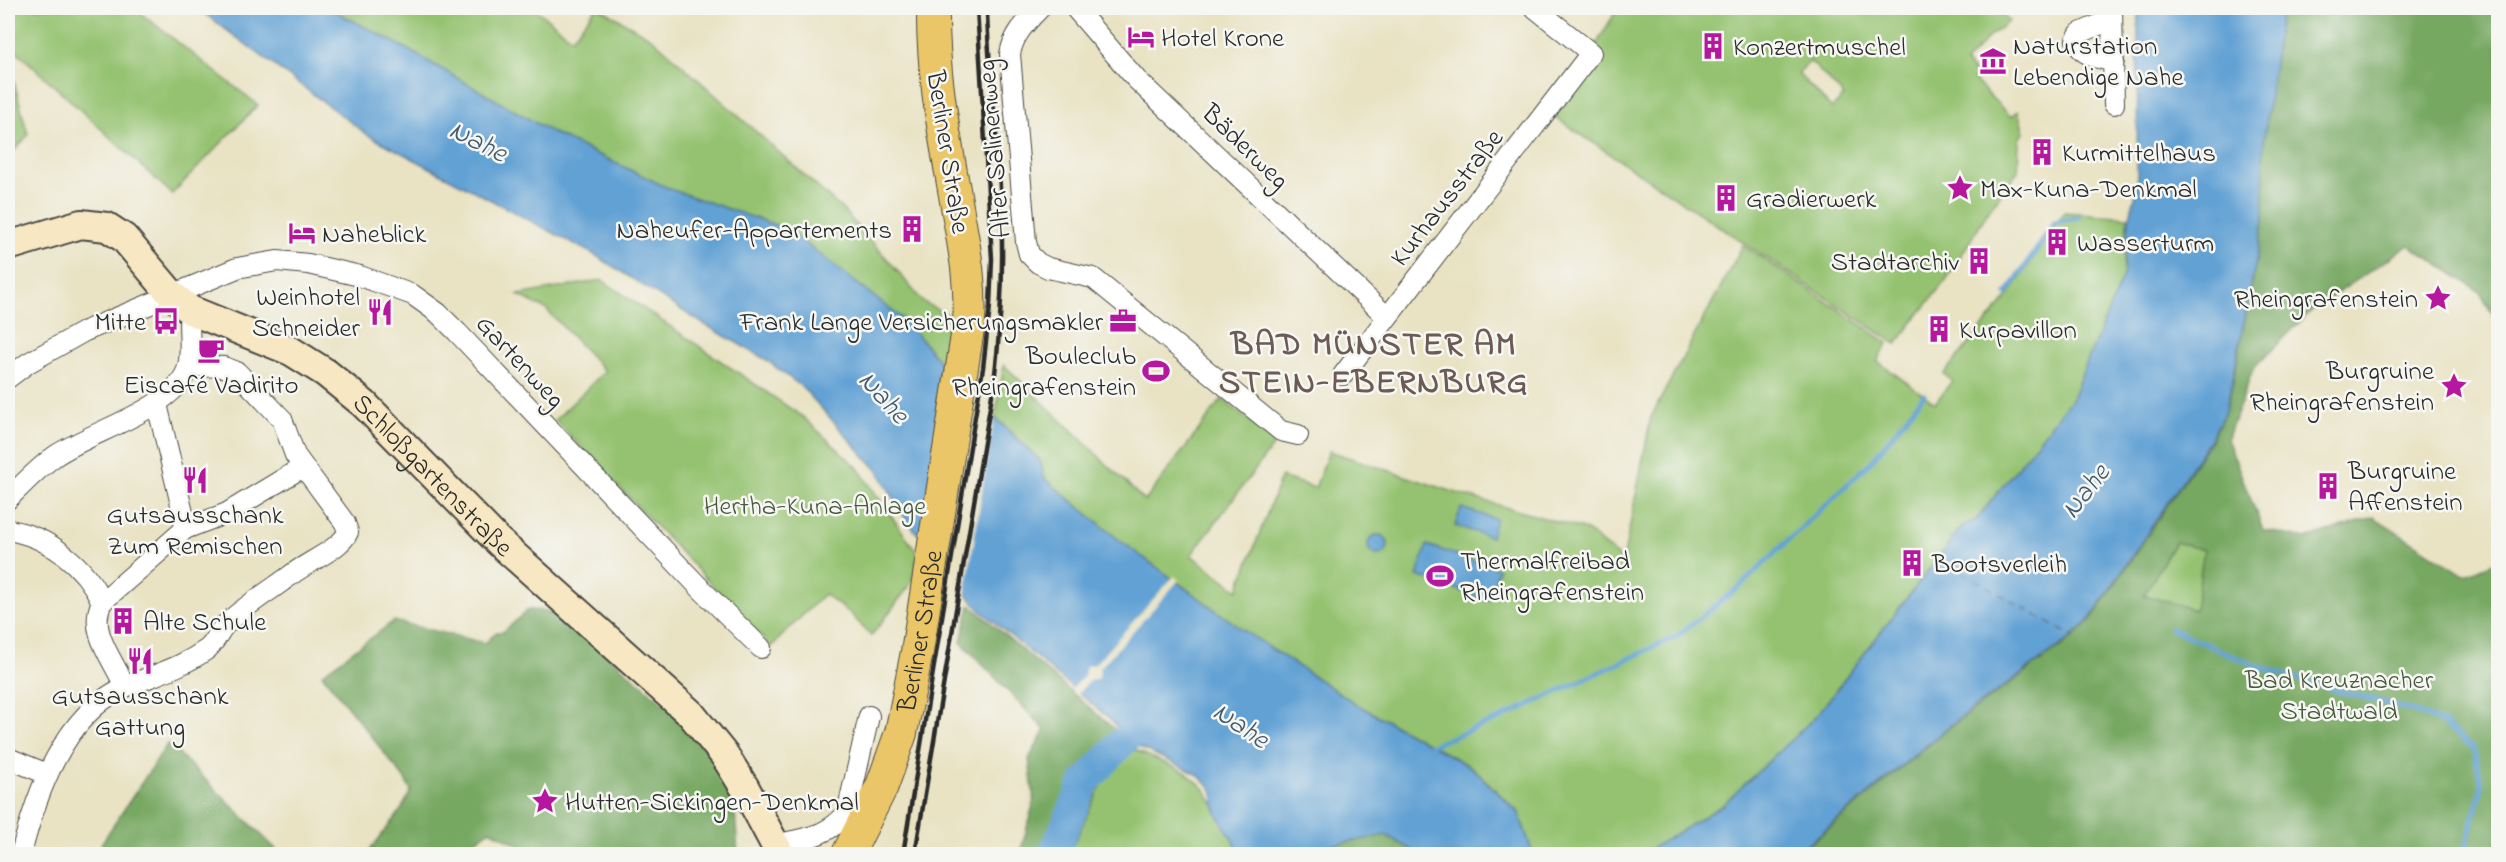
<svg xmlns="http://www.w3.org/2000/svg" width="2506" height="862" font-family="'Indie Flower',sans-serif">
  <rect width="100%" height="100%" fill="#f6f6f2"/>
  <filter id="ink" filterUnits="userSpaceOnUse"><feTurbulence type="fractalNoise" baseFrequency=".0167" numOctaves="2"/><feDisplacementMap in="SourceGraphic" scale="12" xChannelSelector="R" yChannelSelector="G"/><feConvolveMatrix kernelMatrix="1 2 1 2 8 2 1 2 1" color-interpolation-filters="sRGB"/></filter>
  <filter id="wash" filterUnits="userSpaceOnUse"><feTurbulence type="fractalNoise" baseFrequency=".008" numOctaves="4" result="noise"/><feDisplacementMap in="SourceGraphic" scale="24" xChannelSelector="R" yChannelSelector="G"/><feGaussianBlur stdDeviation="1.35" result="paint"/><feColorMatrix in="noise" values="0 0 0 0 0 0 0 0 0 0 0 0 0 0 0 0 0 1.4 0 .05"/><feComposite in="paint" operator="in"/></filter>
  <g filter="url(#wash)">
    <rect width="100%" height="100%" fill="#e9e3c4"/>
    <!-- green -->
    <g fill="#94c270" stroke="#60764e" stroke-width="1.5" fill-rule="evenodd">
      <path d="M8 8H134L258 105 172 194 14 49 8 52Z"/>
      <path d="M329 8H534L572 38 596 8H600L653 39 843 210 890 262 923 302 956 319 948 372 908 323 787 229 670 189 555 134 403 47Z"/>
      <path d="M1618 8H1994L2009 21 1988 38 1965 63 1978 76 1974 80 2011 117 2018 111 2024 132 2019 139 2018 171 1989 210 1946 280 1896 344 1547 112 1591 53ZM1810 61 1844 96 1832 108 1798 74Z"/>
      <path d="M8 63 10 66 28 135 8 158Z"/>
      <path d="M2064 212 2128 217 2123 276 2072 398 1977 519 1961 528 1817 715 1723 805 1651 849 1624 854H1533L1519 813 1472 767 1356 704 1243 630 1118 539 1044 478 1040 460 995 417 1004 365 1145 501 1222 399 1276 442 1191 555 1238 590 1281 477 1315 488 1329 451 1463 495 1586 530 1623 561 1651 417 1743 245 1888 343 1877 361 1935 403 1952 381 1944 374 2009 295Z"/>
      <path d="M602 280 803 417 857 467 918 554 911 584 871 636 851 614 824 594 771 647 555 420 605 371 546 309 518 295Z"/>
      <path d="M2175 541 2204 550 2195 610 2144 595Z"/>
      <path d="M1135 750 1185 772 1204 788 1240 854H1069L1110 766Z"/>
    </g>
    <!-- forest -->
    <g fill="#77a862" stroke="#516a46" stroke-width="1.5" fill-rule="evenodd">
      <path d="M2281 8H2498V323L2479 291 2409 245 2311 311 2253 369 2227 439 2263 530 2306 539 2374 517 2464 575 2498 561V854H1798L1954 724 2069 641 2089 623 2211 440 2225 412 2233 383 2264 220 2263 147ZM2175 542 2204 550 2195 610 2144 595Z"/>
      <path d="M970 605 1119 733 1128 746 1106 765 1065 854H1020L1034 801 1029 759 1045 730 961 642Z"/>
      <path d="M528 610 548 611 574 626 670 709 714 760 735 812 738 854H535L490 830 459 854H367L401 810 411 791 404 778 322 674 394 621 485 643 497 632H503Z"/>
      <path d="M168 743 281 854H113L101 844Z"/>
      <path d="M1386 835 1419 854 1283 853Z"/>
    </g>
    <!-- water -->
    <g fill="#62a1d4" stroke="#466680" stroke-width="1.5">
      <path d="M197 8H329L403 47 555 134 670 189 787 229 908 323 948 372 1040 461 1044 478 1118 539 1243 630 1356 704 1471 767 1519 813 1533 854H1419L1386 835 1283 854H1241L1217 814 1212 789 1197 774 1137 746 1106 716 980 610 907 521 878 471 803 388 765 359 702 323 595 255 368 135Z"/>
      <path d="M2138 8H2281L2263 147 2264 220 2231 388 2224 413 2210 439 2088 622 2068 640 1953 723 1796 854H1624L1651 849 1723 805 1817 715 1961 528 1977 519 2072 398 2123 276 2129 220 2137 189Z"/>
      <path d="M1461 508 1496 519 1491 537 1455 526Z"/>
      <circle cx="1378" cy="545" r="10"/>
      <path d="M1427 545 1499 569 1488 600 1417 576Z"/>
    </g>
    <!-- pier -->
    <g fill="#e9e3c4">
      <path d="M949 368 995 413 965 596 921 543Z"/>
      <path d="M1174 576 1179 580 1100 668 1099 678 1089 681 1076 695 1071 690 1084 676 1086 666 1095 664Z"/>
    </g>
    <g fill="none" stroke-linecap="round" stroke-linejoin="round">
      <!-- stream -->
      <g stroke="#62a1d4" stroke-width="5">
        <path d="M2007 294 2055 222 2079 217"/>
        <path d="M2171 629 2257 666 2342 692 2402 707 2441 722 2474 748 2482 787 2468 837 2466 854"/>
        <path d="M1427 747 1499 719 1677 636 1738 588 1871 462 1924 395"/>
      </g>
      <!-- river -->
      <path stroke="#62a1d4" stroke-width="30" d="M1053 854 1085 782 1134 730 1163 717"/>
      <!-- ferry -->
      <path stroke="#415a6f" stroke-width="1.5" stroke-dasharray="8 6" stroke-linecap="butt" d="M1938 558 2075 638"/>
    </g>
  </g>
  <g filter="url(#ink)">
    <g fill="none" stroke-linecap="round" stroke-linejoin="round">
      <defs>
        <g id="street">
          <path d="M1040 8C1026 23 1014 33 1010 54L1026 242 1029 254 1038 263 1048 268 1093 278 1281 431 1298 435"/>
          <path d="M1075 8 1136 79 1387 317"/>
          <path d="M2112 8 2114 104"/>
          <path d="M2112 19 2080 33 2076 40C2081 56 2099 59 2114 61"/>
          <path d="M1343 375 1591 53 1535 8"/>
          <path d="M8 378 28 363 85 331 237 268 277 261 308 264 360 276 413 295 438 313 457 332 702 590 761 648"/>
          <path d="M8 499C23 484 38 468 55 456 91 431 172 410 187 370 193 354 187 328 190 310"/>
          <path d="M185 529 227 513 303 467"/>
          <path d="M8 530C48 536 85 565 102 602"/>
          <path d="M125 687C114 660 87 631 102 602L185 529 183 513 157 404"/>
          <path d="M8 758 47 774"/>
          <path d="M774 845C804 838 826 838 847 813L869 716"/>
          <path d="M21 854C36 795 63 716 123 688 152 675 179 669 206 650 215 644 218 632 225 625 244 606 270 591 291 575 307 562 341 549 348 532L345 523 295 455 282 419 237 372 224 367 188 366"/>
        </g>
        <g id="secondary">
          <path id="s1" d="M8 246 81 224 107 227 124 238 172 295 190 310 291 351 326 373 364 404 499 542 691 714 725 756 745 788 780 854"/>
        </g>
        <g id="primary">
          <path id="s2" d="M848 854 882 786 901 733 917 652 969 323C972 279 962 237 955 195 944 133 932 71 933 8"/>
        </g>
      </defs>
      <!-- street casing -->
      <use href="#street" stroke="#484742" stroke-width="22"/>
      <!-- secondary casing -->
      <use href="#secondary" stroke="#484742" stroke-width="32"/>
      <!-- primary casing -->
      <use href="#primary" stroke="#484742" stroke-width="34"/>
      <!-- street -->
      <use href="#street" stroke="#fff" stroke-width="20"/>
      <!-- secondary -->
      <use href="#secondary" stroke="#f7e8c3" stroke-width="28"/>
      <!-- primary -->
      <use href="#primary" stroke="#eac669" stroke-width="32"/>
      <!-- rail -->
      <g stroke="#2b2b2b" stroke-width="4.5">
        <path d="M903 854 983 368 990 306 992 259 977 8"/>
        <path d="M915 854 994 383C1001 325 1004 268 1001 209 999 142 988 75 987 8"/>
      </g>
    </g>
  </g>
  <!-- icons -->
  <defs>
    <symbol id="hotel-bare" viewBox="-9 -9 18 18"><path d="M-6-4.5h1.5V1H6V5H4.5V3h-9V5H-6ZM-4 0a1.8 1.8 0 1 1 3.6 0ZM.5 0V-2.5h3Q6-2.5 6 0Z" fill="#b5179e" stroke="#f6f6f2" stroke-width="2.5" paint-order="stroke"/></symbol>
    <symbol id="building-bare" viewBox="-9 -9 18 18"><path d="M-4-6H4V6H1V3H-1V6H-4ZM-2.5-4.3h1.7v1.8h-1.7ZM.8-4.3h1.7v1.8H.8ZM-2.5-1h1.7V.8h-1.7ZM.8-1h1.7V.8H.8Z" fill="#b5179e" stroke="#f6f6f2" stroke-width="2.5" paint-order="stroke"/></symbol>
    <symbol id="museum-bare" viewBox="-9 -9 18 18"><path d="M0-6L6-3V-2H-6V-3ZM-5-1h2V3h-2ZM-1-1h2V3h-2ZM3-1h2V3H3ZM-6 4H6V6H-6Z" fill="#b5179e" stroke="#f6f6f2" stroke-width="2.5" paint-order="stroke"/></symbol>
    <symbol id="sight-bare" viewBox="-9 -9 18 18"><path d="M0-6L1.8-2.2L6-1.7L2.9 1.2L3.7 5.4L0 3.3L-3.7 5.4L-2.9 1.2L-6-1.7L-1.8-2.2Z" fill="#b5179e" stroke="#f6f6f2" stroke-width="2.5" paint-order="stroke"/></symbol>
    <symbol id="restaurant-bare" viewBox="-9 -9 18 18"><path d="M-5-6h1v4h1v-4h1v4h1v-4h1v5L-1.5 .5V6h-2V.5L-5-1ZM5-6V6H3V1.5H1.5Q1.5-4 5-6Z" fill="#b5179e" stroke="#f6f6f2" stroke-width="2.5" paint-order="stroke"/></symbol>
    <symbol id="bus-bare" viewBox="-9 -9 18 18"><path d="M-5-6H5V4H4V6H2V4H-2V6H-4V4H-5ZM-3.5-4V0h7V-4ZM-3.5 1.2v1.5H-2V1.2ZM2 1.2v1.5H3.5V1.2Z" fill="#b5179e" stroke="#f6f6f2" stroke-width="2.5" paint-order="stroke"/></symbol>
    <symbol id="office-bare" viewBox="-9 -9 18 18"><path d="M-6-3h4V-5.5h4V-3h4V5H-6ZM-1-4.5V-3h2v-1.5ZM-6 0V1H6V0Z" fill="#b5179e" stroke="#f6f6f2" stroke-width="2.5" paint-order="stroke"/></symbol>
    <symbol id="cafe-bare" viewBox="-9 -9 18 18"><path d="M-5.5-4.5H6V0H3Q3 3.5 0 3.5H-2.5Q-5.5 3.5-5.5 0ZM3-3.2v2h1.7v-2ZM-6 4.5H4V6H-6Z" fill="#b5179e" stroke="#f6f6f2" stroke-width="2.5" paint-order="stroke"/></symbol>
    <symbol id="stadium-bare" viewBox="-9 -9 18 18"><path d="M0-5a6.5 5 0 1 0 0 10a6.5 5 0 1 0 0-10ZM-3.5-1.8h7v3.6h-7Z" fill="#b5179e" stroke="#f6f6f2" stroke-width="2.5" paint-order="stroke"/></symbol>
  </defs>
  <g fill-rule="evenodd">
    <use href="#hotel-bare" x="1122" y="18" width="38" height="38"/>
    <use href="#building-bare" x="1694" y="27" width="38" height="38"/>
    <use href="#museum-bare" x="1974" y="42" width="38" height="38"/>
    <use href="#building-bare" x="2023" y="133" width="38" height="38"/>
    <use href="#sight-bare" x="1941" y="169" width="38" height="38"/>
    <use href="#building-bare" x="1707" y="179" width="38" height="38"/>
    <use href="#building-bare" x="893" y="210" width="38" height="38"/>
    <use href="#hotel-bare" x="283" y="214" width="38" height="38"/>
    <use href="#building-bare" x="2038" y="223" width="38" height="38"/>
    <use href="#building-bare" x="1960" y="242" width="38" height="38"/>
    <use href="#sight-bare" x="2419" y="279" width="38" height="38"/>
    <use href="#restaurant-bare" x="361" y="293" width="38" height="38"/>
    <use href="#bus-bare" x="147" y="302" width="38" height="38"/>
    <use href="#office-bare" x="1104" y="302" width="38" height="38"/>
    <use href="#building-bare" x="1920" y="310" width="38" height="38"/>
    <use href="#cafe-bare" x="192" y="331" width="38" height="38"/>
    <use href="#stadium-bare" x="1137" y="352" width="38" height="38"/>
    <use href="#sight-bare" x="2435" y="367" width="38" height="38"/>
    <use href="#restaurant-bare" x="176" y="461" width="38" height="38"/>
    <use href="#building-bare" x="2309" y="467" width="38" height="38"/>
    <use href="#building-bare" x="1893" y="544" width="38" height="38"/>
    <use href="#stadium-bare" x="1421" y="557" width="38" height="38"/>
    <use href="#building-bare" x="104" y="602" width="38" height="38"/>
    <use href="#restaurant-bare" x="121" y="642" width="38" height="38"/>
    <use href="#sight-bare" x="526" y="782" width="38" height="38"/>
  </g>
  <g text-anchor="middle" stroke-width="5" stroke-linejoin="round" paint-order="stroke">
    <!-- poi labels -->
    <g font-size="27" fill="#2b2b2b" stroke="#f6f6f2" text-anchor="start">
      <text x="1161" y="46">Hotel Krone</text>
      <text x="2013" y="54">Naturstation<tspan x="2013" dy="31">Lebendige Nahe</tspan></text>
      <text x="1733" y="55">Konzertmuschel</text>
      <text x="2062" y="161">Kurmittelhaus</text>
      <text x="1980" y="197">Max-Kuna-Denkmal</text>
      <text x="1746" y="207">Gradierwerk</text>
      <text x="892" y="238" text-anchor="end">Naheufer-Appartements</text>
      <text x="322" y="242">Naheblick</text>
      <text x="2077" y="251">Wasserturm</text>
      <text x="1959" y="270" text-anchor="end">Stadtarchiv</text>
      <text x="360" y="305" text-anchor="end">Weinhotel<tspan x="360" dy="31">Schneider</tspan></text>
      <text x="2418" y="307" text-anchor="end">Rheingrafenstein</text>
      <text x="146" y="330" text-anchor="end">Mitte</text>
      <text x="1103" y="330" text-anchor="end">Frank Lange Versicherungsmakler</text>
      <text x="1959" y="338">Kurpavillon</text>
      <text x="1136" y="364" text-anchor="end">Bouleclub<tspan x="1136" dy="31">Rheingrafenstein</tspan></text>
      <text x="2434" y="379" text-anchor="end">Burgruine<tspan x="2434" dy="31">Rheingrafenstein</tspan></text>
      <text x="211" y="393" text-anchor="middle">Eiscafé Vadirito</text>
      <text x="2348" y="479">Burgruine<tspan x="2348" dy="31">Affenstein</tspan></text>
      <text x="195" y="523" text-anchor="middle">Gutsausschank<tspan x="195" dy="31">Zum Remischen</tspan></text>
      <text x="1460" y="569">Thermalfreibad<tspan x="1460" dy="31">Rheingrafenstein</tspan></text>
      <text x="1932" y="572">Bootsverleih</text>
      <text x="143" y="630">Alte Schule</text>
      <text x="140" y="704" text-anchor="middle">Gutsausschank<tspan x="140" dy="31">Gattung</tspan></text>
      <text x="565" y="810">Hutten-Sickingen-Denkmal</text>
    </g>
    <!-- street labels -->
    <g font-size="27" fill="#2b2b2b" stroke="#f6f6f2">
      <text transform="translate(1246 146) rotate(44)" y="9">Bäderweg</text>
      <text transform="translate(993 149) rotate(-95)" y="9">Alter Salinenweg</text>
      <text transform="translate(949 152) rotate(81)" y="9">Berliner Straße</text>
      <text transform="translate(1446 197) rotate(-52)" y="9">Kurhausstraße</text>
      <text transform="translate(521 361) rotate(47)" y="9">Gartenweg</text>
      <text dy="9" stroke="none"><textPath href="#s1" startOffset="519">Schloßgartenstraße</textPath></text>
      <text dy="9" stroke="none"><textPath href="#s2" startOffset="236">Berliner Straße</textPath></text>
    </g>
    <!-- park labels -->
    <g font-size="27" fill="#4a5840" stroke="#f6f6f2">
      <text x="815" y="514">Hertha-Kuna-Anlage</text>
      <text x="2339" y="688">Bad Kreuznacher<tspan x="2339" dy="31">Stadtwald</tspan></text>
    </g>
    <!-- water labels -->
    <g font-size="28" font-style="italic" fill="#415a6f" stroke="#f6f6f2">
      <text transform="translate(479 140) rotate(27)" y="10">Nahe</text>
      <text transform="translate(885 396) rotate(48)" y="10">Nahe</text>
      <text transform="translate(2084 490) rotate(-52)" y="10">Nahe</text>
      <text transform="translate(1242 724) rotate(34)" y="10">Nahe</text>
    </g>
    <!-- district labels -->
    <g font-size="33" font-weight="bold" letter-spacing="1.5" fill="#6b5b54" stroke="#f6f6f2">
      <text x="1374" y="354">BAD MÜNSTER AM<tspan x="1374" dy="38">STEIN-EBERNBURG</tspan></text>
    </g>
  </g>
  <!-- margin -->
  <rect width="2506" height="862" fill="none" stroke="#f6f6f2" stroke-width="30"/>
</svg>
